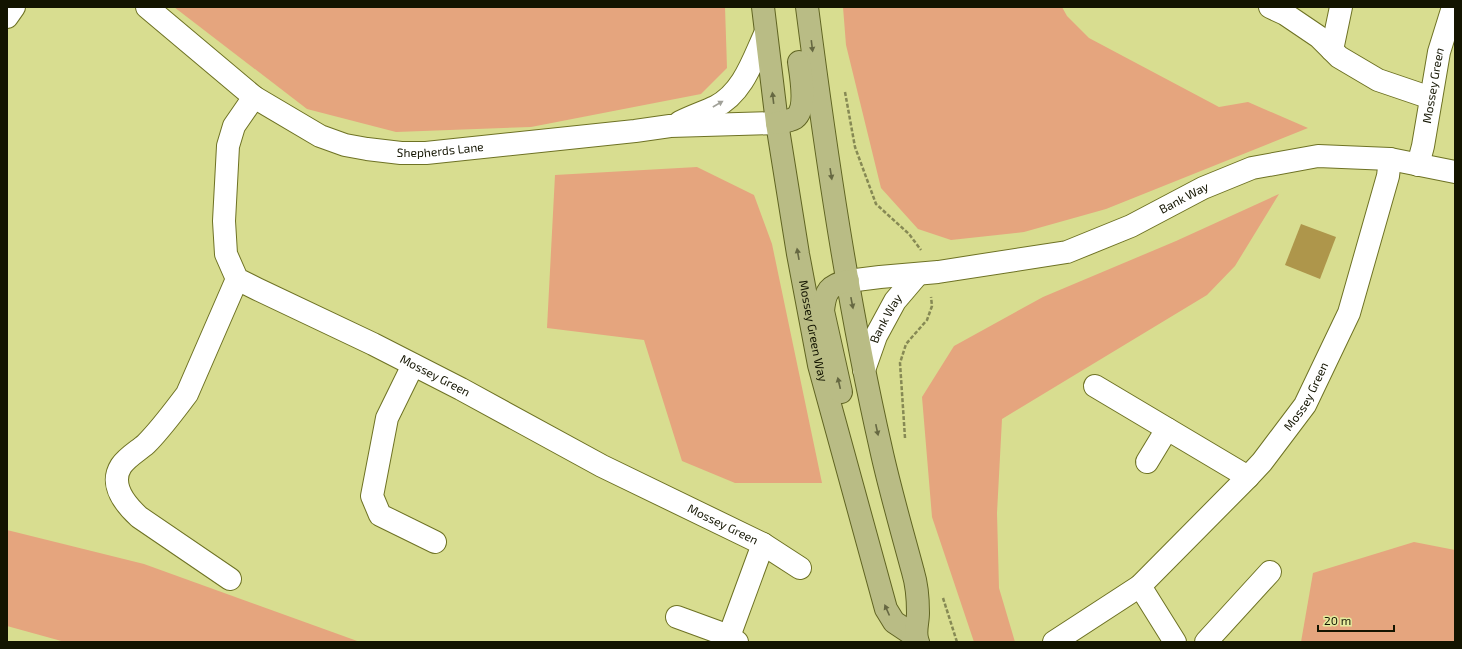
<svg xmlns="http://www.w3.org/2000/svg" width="1462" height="649" font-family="'Exo 2',sans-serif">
  <rect width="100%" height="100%" fill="#d8dd90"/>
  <!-- green -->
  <g fill="#e5a57e">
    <path d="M174 7H725L727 68 701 94 531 127 396 132 307 109Z"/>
    <path d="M843 7H1062L1067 16 1089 38 1219 107 1248 102 1308 128 1106 209 1024 232 951 240 918 229 881 188 846 45Z"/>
    <path d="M697 167 754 195 772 244 822 483H735L682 461 644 340 547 328 555 175Z"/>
    <path d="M1279 194 1235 266 1207 295 1002 419 997 513 999 588 1015 642H974L932 517 922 397 954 346 1043 297 1176 241Z"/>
    <path d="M7 530 144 564 360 642H65L7 626Z"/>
    <path d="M1414 542 1455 550V642H1301L1313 573Z"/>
  </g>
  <!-- building -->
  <path fill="#ae964b" d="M1301 224 1336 237 1320 279 1285 265Z"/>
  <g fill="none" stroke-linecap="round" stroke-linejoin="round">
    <defs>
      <g id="minor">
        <path id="s1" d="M147 7 254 97 320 136 345 145 367 149 401 153H426L635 131 670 126 777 123"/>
        <path d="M1270 7 1285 14 1319 37 1339 57 1378 80 1431 98"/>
        <path d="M7 17 14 7"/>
        <path d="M1332 50 1341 7"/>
        <path id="s2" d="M254 97 234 126 228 146 224 221 226 254 237 279 257 289 373 344 461 389 602 466 763 544 800 568"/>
        <path d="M680 122C692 116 704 112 715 107 743 93 753 60 765 34"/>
        <path id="s3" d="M1418 165 1423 146 1439 52 1453 7"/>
        <path id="s4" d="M848 281 880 277 938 272 1067 252 1131 226 1203 188 1252 168 1318 156 1390 159 1455 172"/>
        <path d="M413 365 387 418 372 496 380 515 435 542"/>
        <path id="s5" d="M864 370 876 336 895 301 918 274"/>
        <path d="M1095 386 1248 477"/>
        <path d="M1147 462 1167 429"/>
        <path d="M230 579 139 517C126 505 109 485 121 466 127 457 138 451 146 444 161 429 174 411 187 394L237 279"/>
        <path d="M1140 586 1175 642"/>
        <path d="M677 617 729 636 737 642"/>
        <path d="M727 642 763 544"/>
        <path id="s6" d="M1054 642 1140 586 1248 477 1262 462 1305 405 1349 313 1388 176 1390 159"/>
        <path d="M1206 642 1270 572"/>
      </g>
      <g id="major">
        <path id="s7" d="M763 7 777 123 798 254 819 365 886 609 894 622 915 636"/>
        <path d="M807 7C826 155 848 304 881 449 890 490 902 531 913 572 917 585 918 599 918 613 918 623 914 633 918 642"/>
        <path d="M777 123C783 122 790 121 795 118 807 109 801 75 799 62"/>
        <path d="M841 392 823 311C825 291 829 285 848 281"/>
      </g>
    </defs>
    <!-- minor casing -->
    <use href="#minor" stroke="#6e7224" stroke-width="24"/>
    <!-- major casing -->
    <use href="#major" stroke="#606422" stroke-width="24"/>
    <!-- path -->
    <g stroke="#868954" stroke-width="2.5" stroke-dasharray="4 2" stroke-linecap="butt">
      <path d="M845 92 855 147 876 204 909 234 921 250"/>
      <path d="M905 438 900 363 906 344 927 320 932 306 931 297"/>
      <path d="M943 598 957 642"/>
    </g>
    <!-- minor -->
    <use href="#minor" stroke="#fff" stroke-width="22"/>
    <!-- major -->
    <use href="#major" stroke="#b9bc85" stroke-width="22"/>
  </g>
  <!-- one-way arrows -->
  <defs><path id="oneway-solid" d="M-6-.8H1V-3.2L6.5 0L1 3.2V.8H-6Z"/></defs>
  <g fill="#666842">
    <use href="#oneway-solid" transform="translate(812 46) rotate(83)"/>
    <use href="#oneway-solid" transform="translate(773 98) rotate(-97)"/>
    <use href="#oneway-solid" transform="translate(831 174) rotate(81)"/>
    <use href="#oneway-solid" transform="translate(798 254) rotate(-100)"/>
    <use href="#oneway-solid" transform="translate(852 303) rotate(79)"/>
    <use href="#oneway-solid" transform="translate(839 383) rotate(-103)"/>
    <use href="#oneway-solid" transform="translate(877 430) rotate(78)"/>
    <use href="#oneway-solid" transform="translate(887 610) rotate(-114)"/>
  </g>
  <use fill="#a1a199" href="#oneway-solid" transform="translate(718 104) rotate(-30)"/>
  <g text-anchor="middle" stroke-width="4" stroke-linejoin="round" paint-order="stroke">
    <!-- street labels -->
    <g font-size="12" fill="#131400" stroke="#e5eb9d">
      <text dy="4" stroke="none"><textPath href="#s3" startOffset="81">Mossey Green</textPath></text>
      <text dy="4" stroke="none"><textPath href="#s1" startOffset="339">Shepherds Lane</textPath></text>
      <text dy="4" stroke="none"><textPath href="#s4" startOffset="350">Bank Way</textPath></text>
      <text dy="4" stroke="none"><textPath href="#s5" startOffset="56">Bank Way</textPath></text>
      <text dy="4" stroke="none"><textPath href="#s7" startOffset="328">Mossey Green Way</textPath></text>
      <text dy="4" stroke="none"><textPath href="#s2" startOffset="412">Mossey Green</textPath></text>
      <text dy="4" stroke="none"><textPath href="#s6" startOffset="356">Mossey Green</textPath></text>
      <text dy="4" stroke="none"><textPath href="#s2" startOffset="736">Mossey Green</textPath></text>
    </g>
  </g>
  <!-- border -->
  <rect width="1462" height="649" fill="none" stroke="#131400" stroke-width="16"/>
  <!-- scale -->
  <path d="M1318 625v6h76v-6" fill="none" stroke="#131400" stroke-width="2"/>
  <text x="1324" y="625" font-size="12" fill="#131400" stroke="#e5eb9d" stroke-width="3" paint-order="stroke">20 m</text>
</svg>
